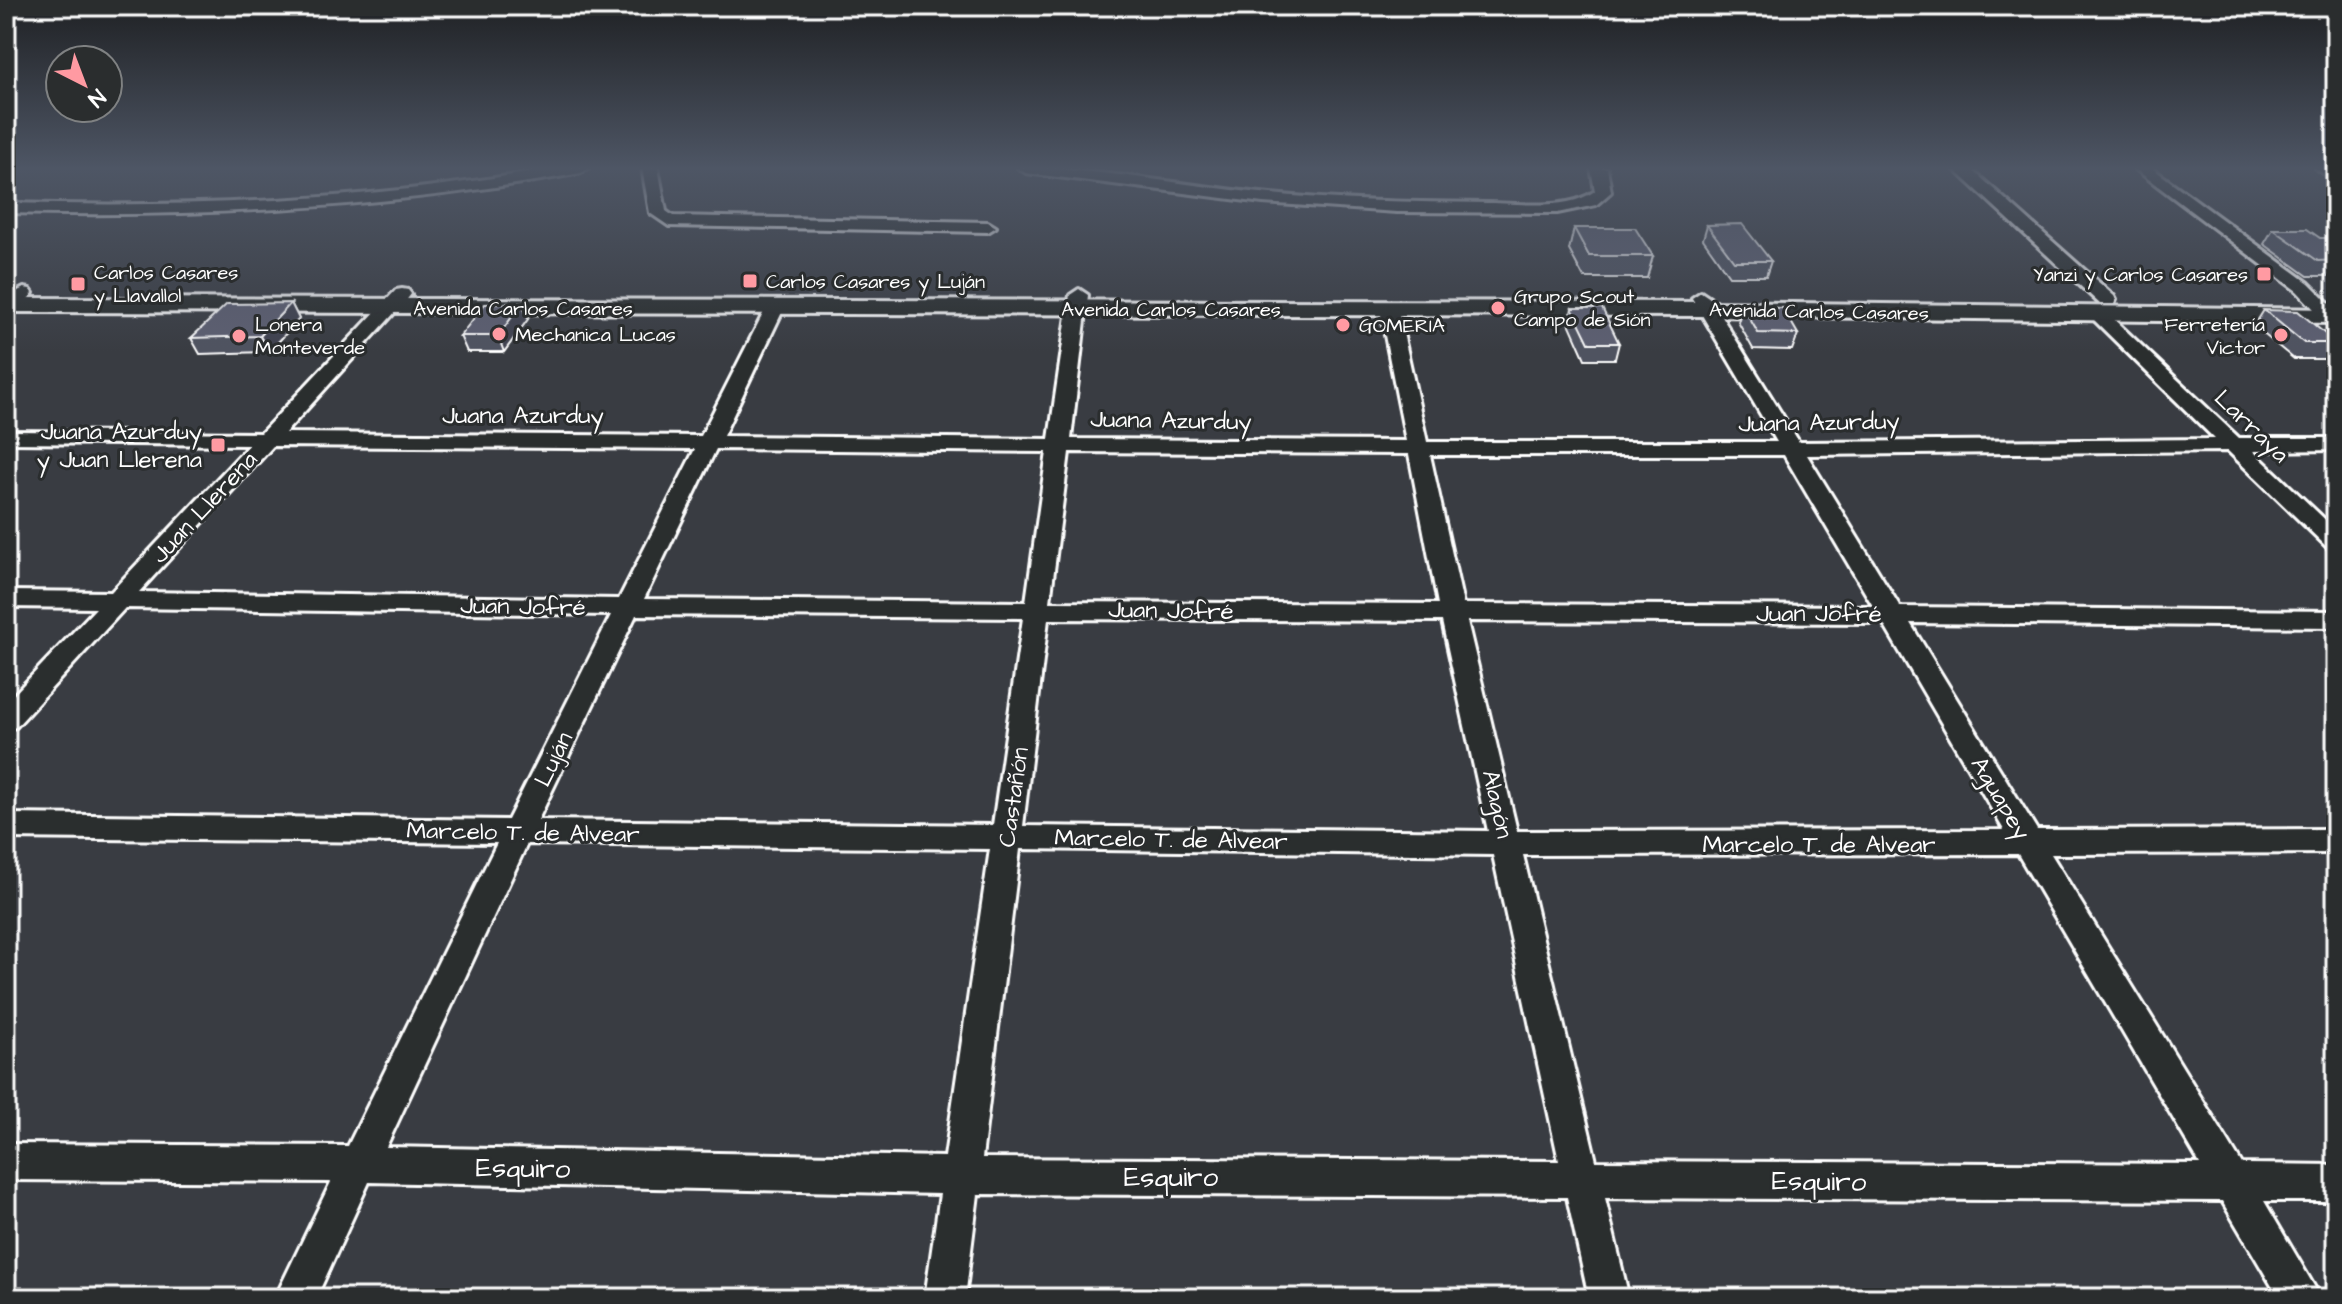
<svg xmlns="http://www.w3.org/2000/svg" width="2342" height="1304" font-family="'Architects Daughter',sans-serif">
  <rect width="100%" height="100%" fill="#393c42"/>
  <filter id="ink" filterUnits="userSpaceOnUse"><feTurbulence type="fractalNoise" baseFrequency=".0125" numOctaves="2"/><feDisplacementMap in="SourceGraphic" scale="16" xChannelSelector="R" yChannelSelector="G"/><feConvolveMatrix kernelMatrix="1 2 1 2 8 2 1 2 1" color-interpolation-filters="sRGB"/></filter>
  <g filter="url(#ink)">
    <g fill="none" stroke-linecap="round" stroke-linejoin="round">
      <defs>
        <g id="minor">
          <path d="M554 168H589L581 173C390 208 200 218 6 213V203C190 208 372 201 554 168Z"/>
          <path d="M642 168H658L666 211 673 216 988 222 996 227 988 232 669 226 650 213Z"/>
          <path d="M1018 168C1100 168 1180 185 1261 193 1337 201 1412 202 1488 203 1520 203 1567 211 1595 191L1591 168H1607L1611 192 1596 205 1557 213 1397 212 1263 203 1026 173Z"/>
          <path d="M1953 168H1970L2114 296 2116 300 2114 304H2100Z"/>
          <path d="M2134 168H2152L2309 283 2336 310V327L2329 325 2297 291Z"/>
          <path d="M2315 168H2334L2336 181Z"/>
          <path d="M24 288 30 289 33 293 30 297 6 312V297Z"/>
          <path d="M402 289 408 290 411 294 408 298 285 433 701 436 766 308 775 302 784 308 723 436 1049 439 1070 295 1079 289 1088 295 1071 439 1406 441 1380 310 1389 304 1398 310 1427 442H1777L1692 298 1701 292 1710 298 1799 442 2215 439 2088 314 2090 310H2104L2239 438H2336V450L2253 451 2336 530V550L2328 548 2228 451 1807 455 1900 607 2336 611V627L1910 623 2037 830 2336 829V853L2051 854 2242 1164 2336 1165V1201H2264L2321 1298H2279L2222 1201 1605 1198 1629 1298H1589L1567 1197 978 1194 965 1298H925L940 1194 369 1182 316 1298H275L331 1182 6 1180V1144L348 1146 497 843 6 838V814L508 820 611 615 125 608 16 727 6 730V703L96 608 6 607V591L111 592 249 445 6 443V431L261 433 396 290ZM273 446 695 449 619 599 139 592ZM716 449 1047 452 1026 602 644 599ZM1069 452 1409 454 1438 604 1050 602ZM1430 455H1784L1873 606 1463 604ZM636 615 1023 618 993 825 538 820ZM1048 619 1442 621 1488 831 1023 826ZM1467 621 1883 623 2004 830 1517 831ZM527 844 990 849 945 1157 386 1147ZM1020 849 1493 855 1559 1161 982 1158ZM2018 854 2200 1164 1596 1161 1523 855Z"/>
        </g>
        <path id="major" d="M6 298 1707 302 2336 309V323L1707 316 6 312Z"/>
      </defs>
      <!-- minor casing -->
      <use href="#minor" stroke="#fff" stroke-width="6"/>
      <!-- major casing -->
      <use href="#major" stroke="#fff" stroke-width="6"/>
      <!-- minor -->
      <use href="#minor" fill="#2a2d2e" fill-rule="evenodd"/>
      <!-- major -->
      <use href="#major" fill="#2a2d2e" fill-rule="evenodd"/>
    </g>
    <!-- wall -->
    <g fill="#505261" stroke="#fff" stroke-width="2">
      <path d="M1707 225 1771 261 1766 276H1729L1703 239Z"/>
      <path d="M1574 228 1653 256 1647 278H1584L1569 250Z"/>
      <path d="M2273 229 2320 238H2336V276H2308L2264 244Z"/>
      <path d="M291 303 299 319 269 352 200 354 191 338Z"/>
      <path d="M1743 307 1798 334 1792 350 1753 349 1738 322Z"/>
      <path d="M1572 308 1619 343 1615 359H1585L1569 323Z"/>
      <path d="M2264 310 2336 342V345L2326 359H2294L2254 326Z"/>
      <path d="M528 319 504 352H467L460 336Z"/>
    </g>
    <!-- shaded-wall -->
    <g fill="#41424f" stroke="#fff" stroke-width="2">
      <path d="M291 303 299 319 269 352 260 336Z"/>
      <path d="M522 303 528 319 504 352 498 336Z"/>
    </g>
    <!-- building -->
    <g fill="#5d5f71" stroke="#fff" stroke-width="2">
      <path d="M1742 224 1771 261H1734L1707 225Z"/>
      <path d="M1574 228H1635L1653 256H1589Z"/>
      <path d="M2273 229H2307L2320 238H2336V260L2318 261Z"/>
      <path d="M291 303 260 336 191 338 227 304Z"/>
      <path d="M522 303 498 336H460L485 304Z"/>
      <path d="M1743 307 1783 308 1798 334 1758 333Z"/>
      <path d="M1572 308H1602L1619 343H1589Z"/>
      <path d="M2264 310 2298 311 2336 343H2304Z"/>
    </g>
  </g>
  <!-- sky -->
  <linearGradient id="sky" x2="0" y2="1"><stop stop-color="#1f2124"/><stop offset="0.48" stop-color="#4e5665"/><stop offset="1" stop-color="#4e5665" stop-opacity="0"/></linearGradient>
  <rect width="2342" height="351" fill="url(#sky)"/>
  <!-- markers -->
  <g fill="#ff9aa2" stroke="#2a2d2e" stroke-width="3">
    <rect x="2256" y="266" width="16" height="16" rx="4"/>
    <rect x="742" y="273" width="16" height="16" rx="4"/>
    <rect x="70" y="276" width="16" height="16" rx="4"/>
    <circle cx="1498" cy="308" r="8"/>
    <circle cx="1343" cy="325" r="8"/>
    <circle cx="499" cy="334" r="8"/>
    <circle cx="2281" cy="335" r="8"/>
    <circle cx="239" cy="336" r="8"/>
    <rect x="210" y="437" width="16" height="16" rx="4"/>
  </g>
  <g text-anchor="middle" stroke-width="6" stroke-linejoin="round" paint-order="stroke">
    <!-- far-poi labels -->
    <g font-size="20" fill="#fff" stroke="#2a2d2e" text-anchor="start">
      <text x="94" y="279">Carlos Casares<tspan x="94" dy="23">y Llavallol</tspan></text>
      <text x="2248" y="281" text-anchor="end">Yanzi y Carlos Casares</text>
      <text x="766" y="288">Carlos Casares y Luján</text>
      <text x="1514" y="303">Grupo Scout<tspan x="1514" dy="23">Campo de Sión</tspan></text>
      <text x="255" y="331">Lonera<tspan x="255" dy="23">Monteverde</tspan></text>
      <text x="2265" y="331" text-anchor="end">Ferretería<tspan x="2265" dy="23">Victor</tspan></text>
      <text x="1359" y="332">GOMERIA</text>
      <text x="515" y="341">Mechanica Lucas</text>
    </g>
    <!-- far-street labels -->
    <g font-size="20" fill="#fff" stroke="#2a2d2e">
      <text x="523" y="315">Avenida Carlos Casares</text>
      <text x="1171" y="316">Avenida Carlos Casares</text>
      <text transform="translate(1819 311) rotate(1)" y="7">Avenida Carlos Casares</text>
    </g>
    <!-- street labels -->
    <g font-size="24" fill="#fff" stroke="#2a2d2e">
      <text x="523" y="423">Juana Azurduy</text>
      <text transform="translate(1171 420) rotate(1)" y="8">Juana Azurduy</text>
      <text transform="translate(1819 422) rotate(-1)" y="8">Juana Azurduy</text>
      <text transform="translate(2252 426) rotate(44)" y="8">Larraya</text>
      <text transform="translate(204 507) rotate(-47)" y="8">Juan Llerena</text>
      <text transform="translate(523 606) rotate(1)" y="8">Juan Jofré</text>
      <text transform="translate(1171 610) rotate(1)" y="8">Juan Jofré</text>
      <text x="1819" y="621">Juan Jofré</text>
      <text transform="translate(553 759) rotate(-64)" y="8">Luján</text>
      <text transform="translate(1013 797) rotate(-82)" y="8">Castañón</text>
      <text transform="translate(2001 798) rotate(59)" y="8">Aguapey</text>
      <text transform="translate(1498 804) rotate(77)" y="8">Alagón</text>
      <text transform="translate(523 832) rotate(1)" y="8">Marcelo T. de Alvear</text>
      <text transform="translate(1171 839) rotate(1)" y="8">Marcelo T. de Alvear</text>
      <text x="1819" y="852">Marcelo T. de Alvear</text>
    </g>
    <!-- poi labels -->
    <g font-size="24" fill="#fff" stroke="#2a2d2e" text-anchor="end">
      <text x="202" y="439">Juana Azurduy<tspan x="202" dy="28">y Juan Llerena</tspan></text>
    </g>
    <!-- near-street labels -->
    <g font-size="28" fill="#fff" stroke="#2a2d2e">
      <text transform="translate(523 1167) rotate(1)" y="10">Esquiro</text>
      <text x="1171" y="1186">Esquiro</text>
      <text transform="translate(1819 1180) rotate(1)" y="10">Esquiro</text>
    </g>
  </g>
  <!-- margin -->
  <rect width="2342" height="1304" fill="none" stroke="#2a2d2e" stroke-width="32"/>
  <rect x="16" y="16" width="2310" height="1272" fill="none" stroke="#fff" stroke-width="3" filter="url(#ink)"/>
  <!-- north arrow -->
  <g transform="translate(84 84) rotate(138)"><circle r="38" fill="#2a2d2e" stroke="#7f8182" stroke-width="2"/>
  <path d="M0-6L14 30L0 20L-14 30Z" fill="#ff9aa2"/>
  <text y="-12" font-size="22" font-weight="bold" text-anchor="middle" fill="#ffffff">N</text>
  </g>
</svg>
